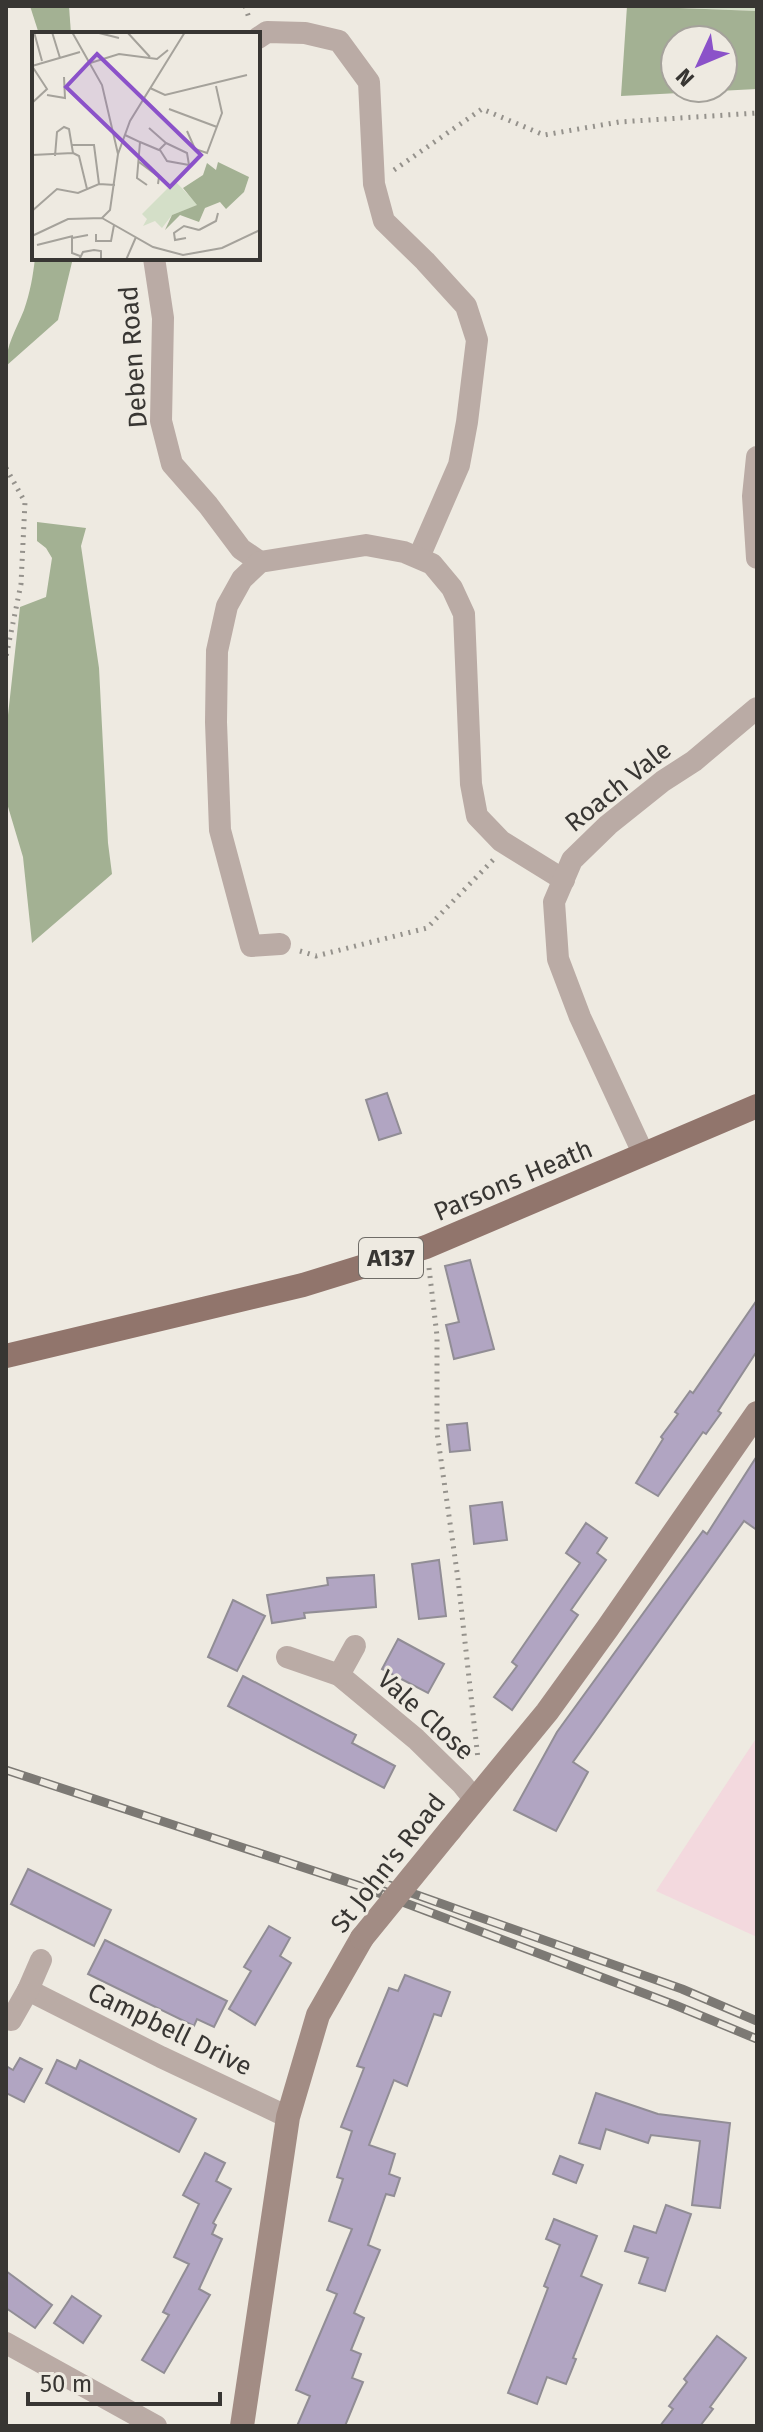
<svg xmlns="http://www.w3.org/2000/svg" width="763" height="2432" font-family="'Fira Sans',sans-serif">
  <rect width="100%" height="100%" fill="#eeeae1"/>
  <!-- education -->
  <path fill="#f3d9de" d="M757 1737V1937L656 1891Z"/>
  <!-- green -->
  <path fill="#d4dfc8" d="M633 6H757V11Z"/>
  <!-- forest -->
  <g fill="#a3b193" fill-rule="evenodd">
    <path d="M30 6H69L71 34H39Z"/>
    <path d="M627 6 757 11V89L621 96ZM675 40H723V88H675Z"/>
    <path d="M35 258H73L58 320 6 366C6 345 16 330 24 310 30 293 33 276 35 258Z"/>
    <path d="M37 522 86 528 81 546 99 668 108 843 112 874 32 943 23 857 6 800V733L20 607 46 597 52 558 46 548 37 541Z"/>
  </g>
  <!-- building -->
  <g fill="#b1a5c2" stroke="#918d95" stroke-width="2">
    <path d="M387 1093 401 1133 379 1140 366 1100Z"/>
    <path d="M470 1260 494 1349 454 1359 446 1325 459 1322 445 1266Z"/>
    <path d="M757 1300V1351L718 1411 721 1413 706 1434 703 1432 658 1496 636 1483 663 1439 661 1437 678 1414 675 1412 690 1391 693 1393Z"/>
    <path d="M467 1423 470 1450 450 1452 447 1425Z"/>
    <path d="M757 1456V1530L744 1521 573 1762 588 1772 556 1831 514 1810 557 1732 703 1531 707 1534Z"/>
    <path d="M502 1502 507 1540 474 1544 470 1506Z"/>
    <path d="M586 1523 607 1538 597 1553 606 1560 571 1610 578 1615 512 1710 494 1697 517 1666 512 1662 580 1563 566 1553Z"/>
    <path d="M439 1560 446 1616 419 1619 412 1564Z"/>
    <path d="M374 1575 376 1607 304 1613 305 1618 272 1623 267 1595 328 1585 327 1578Z"/>
    <path d="M233 1600 265 1616 237 1671 208 1657Z"/>
    <path d="M398 1639 444 1664 428 1693 382 1669Z"/>
    <path d="M243 1676 356 1735 352 1743 395 1766 384 1788 228 1706Z"/>
    <path d="M28 1869 111 1910 94 1946 11 1904Z"/>
    <path d="M269 1926 290 1938 280 1956 291 1963 255 2025 229 2009 251 1971 244 1967Z"/>
    <path d="M105 1940 227 2001 214 2027 197 2019 194 2026 88 1974Z"/>
    <path d="M405 1975 450 1992 441 2016 434 2014 407 2086 394 2080 369 2145 395 2154 389 2174 400 2178 394 2196 386 2194 368 2245 380 2250 354 2313 364 2318 351 2350 361 2354 352 2378 363 2382 345 2426H297L310 2396 296 2390 337 2294 327 2290 352 2229 329 2221 343 2179 337 2177 352 2131 341 2127 364 2068 357 2066 389 1988 398 1991Z"/>
    <path d="M20 2058 42 2069 24 2102 6 2093V2066L13 2070Z"/>
    <path d="M57 2060 76 2069 80 2060 196 2119 179 2152 46 2083Z"/>
    <path d="M596 2093 658 2114 730 2123 720 2208 692 2205 700 2141 651 2135 648 2143 606 2129 600 2149 579 2143Z"/>
    <path d="M205 2153 225 2163 216 2181 231 2189 213 2223 216 2225 212 2234 222 2239 199 2289 210 2295 164 2373 142 2360 169 2315 163 2312 189 2264 174 2257 199 2204 183 2195Z"/>
    <path d="M560 2156 583 2165 576 2183 553 2174Z"/>
    <path d="M666 2205 691 2214 665 2291 639 2283 648 2258 625 2251 634 2226 656 2233Z"/>
    <path d="M554 2219 597 2236 581 2276 602 2285 573 2358 576 2359 566 2384 547 2377 537 2404 508 2393 548 2288 544 2286 560 2245 546 2239Z"/>
    <path d="M6 2271 52 2305 35 2328 6 2308Z"/>
    <path d="M72 2296 101 2316 83 2343 54 2323Z"/>
    <path d="M717 2336 746 2358 710 2407 713 2409 700 2426H660L673 2409 669 2406 687 2382 684 2379Z"/>
  </g>
  <g fill="none" stroke-linecap="round" stroke-linejoin="round">
    <!-- path -->
    <g stroke="#95928c" stroke-width="5" stroke-dasharray="2 6" stroke-linecap="butt">
      <path d="M245 6 249 18"/>
      <path d="M394 170 482 109 544 135 619 122 757 113"/>
      <path d="M6 468 25 502 21 584 6 657"/>
      <path d="M300 951 316 956 427 928 493 860"/>
      <path d="M429 1268 437 1336V1432L458 1579 478 1759"/>
    </g>
    <!-- street -->
    <g stroke="#baaba5" stroke-width="22">
      <path d="M258 38 267 32 305 33 339 41 369 82 374 184 384 221 425 261 466 306 477 340 467 422 459 465 419 557"/>
      <path d="M154 258 163 318 161 421 172 464 208 505 241 549 260 562"/>
      <path d="M757 457 753 496 757 558"/>
      <path d="M280 944 251 946 220 830 216 722 217 651 227 606 242 579 260 562 366 545 404 552 432 564 452 588 464 614 471 784 477 816 501 841 564 880"/>
      <path d="M643 1153 580 1017 558 959 554 902 572 860 608 825 663 781 694 761 757 708"/>
      <path d="M287 1657 339 1675 416 1739 462 1784 474 1799"/>
      <path d="M339 1675 355 1646"/>
      <path d="M28 1990 161 2057 288 2117"/>
      <path d="M11 2020 28 1990 41 1960"/>
      <path d="M6 2343 156 2426"/>
    </g>
    <!-- secondary -->
    <g stroke="#a28c84" stroke-width="24">
      <path d="M450 1830 547 1712 607 1629 757 1413"/>
      <path d="M242 2426 288 2117 318 2015 362 1938"/>
    </g>
    <!-- primary -->
    <path stroke="#91756c" stroke-width="24" d="M6 1356 303 1285 426 1247 757 1106"/>
    <defs>
      <g id="rail">
        <path d="M6 1770 363 1887 675 2005 757 2039"/>
        <path d="M386 1884 682 1989 757 2021"/>
      </g>
    </defs>
    <!-- rail casing -->
    <use href="#rail" stroke="#7c7974" stroke-width="9"/>
    <!-- rail -->
    <use href="#rail" stroke="#eeeae1" stroke-width="6" stroke-dasharray="18" stroke-linecap="butt"/>
    <!-- secondary-bridge -->
    <path stroke="#a28c84" stroke-width="24" d="M362 1938 450 1830"/>
  </g>
  <g text-anchor="middle" stroke-width="6" stroke-linejoin="round" paint-order="stroke">
    <!-- shield labels -->
    <rect fill="#eeeae1" stroke="#6f6c67" stroke-width="2" x="359" y="1238" width="64" height="40" rx="6"/>
    <g font-size="24" font-weight="bold" fill="#383633">
      <text x="391" y="1266">A137</text>
    </g>
    <!-- street labels -->
    <g font-size="26" fill="#383633" stroke="#eeeae1">
      <text transform="translate(133 357) rotate(-94)" y="9">Deben Road</text>
      <text transform="translate(618 786) rotate(-39)" y="9">Roach Vale</text>
      <text transform="translate(513 1180) rotate(-23)" y="9">Parsons Heath</text>
      <text transform="translate(426 1715) rotate(42)" y="9">Vale Close</text>
      <text transform="translate(388 1863) rotate(-52)" y="9">St John's Road</text>
      <text transform="translate(170 2029) rotate(26)" y="9">Campbell Drive</text>
    </g>
  </g>
  <!-- overview -->
  <g transform="translate(32 32)">
    <rect width="228" height="228" fill="#eeeae1"/>
    <path d="M143 149 166 173 140 183 130 196 123 189 111 194 115 187 110 182Z" fill="#d4dfc8"/>
    <path d="M186 130 217 145 212 160 194 177 188 170 173 176 167 190 148 183 133 198 140 183 165 173 151 156 171 143 175 131 184 138Z" fill="#a3b193"/>
    <path fill="none" stroke="#a5a29b" stroke-width="2" d="M2 0 10 29M20 0 28 26M40 0 70 53 86 122M63 0 87 6M95 0 118 25M55 32 87 22 125 27 136 18M0 34 15 57 0 71M0 34 48 20M118 56 133 63 215 43M15 63 33 66 32 45M137 77 185 95M155 99 163 117 175 121 190 81 184 54M93 103 108 110 105 146 115 153M108 110 127 118 134 111 117 96M40 113H62L67 152M128 118 135 129 157 133 155 121 134 111M41 121 47 124 55 157M0 123 41 121M23 124 25 100 32 95 37 97 41 121M107 130 127 145 126 152M0 179 25 157 46 161 67 152 83 153M70 186 121 215 151 223 190 216 228 198M167 198 184 189 186 181M64 202V209H79L82 193M0 204 36 187 70 186 78 178 86 122 98 89 153 0M154 206 143 208 142 201 152 194 167 198M5 213 41 204M48 224 40 221V206L56 203M47 228 51 220 62 218 69 219V228M94 228 104 205"/>
    <path fill="#8b52c9" fill-opacity="0.15" stroke="#8b52c9" stroke-width="4" d="M65 22 169 123 138 155 34 55Z"/>
    <rect width="228" height="228" fill="none" stroke="#383633" stroke-width="4"/>
  </g>
  <!-- border -->
  <rect width="763" height="2432" fill="none" stroke="#383633" stroke-width="16"/>
  <!-- north arrow -->
  <g transform="translate(699 64) rotate(226)"><circle r="38" fill="#eeeae1" stroke="#a5a29b" stroke-width="2"/>
  <path d="M0-6L14 30L0 20L-14 30Z" fill="#8b52c9"/>
  <text y="-12" font-size="22" font-weight="bold" text-anchor="middle" fill="#383633">N</text>
  </g>
  <!-- scale -->
  <path d="M28 2392v12h192v-12" fill="none" stroke="#383633" stroke-width="4"/>
  <text x="40" y="2392" font-size="24" fill="#383633" stroke="#eeeae1" stroke-width="6" paint-order="stroke">50 m</text>
</svg>
